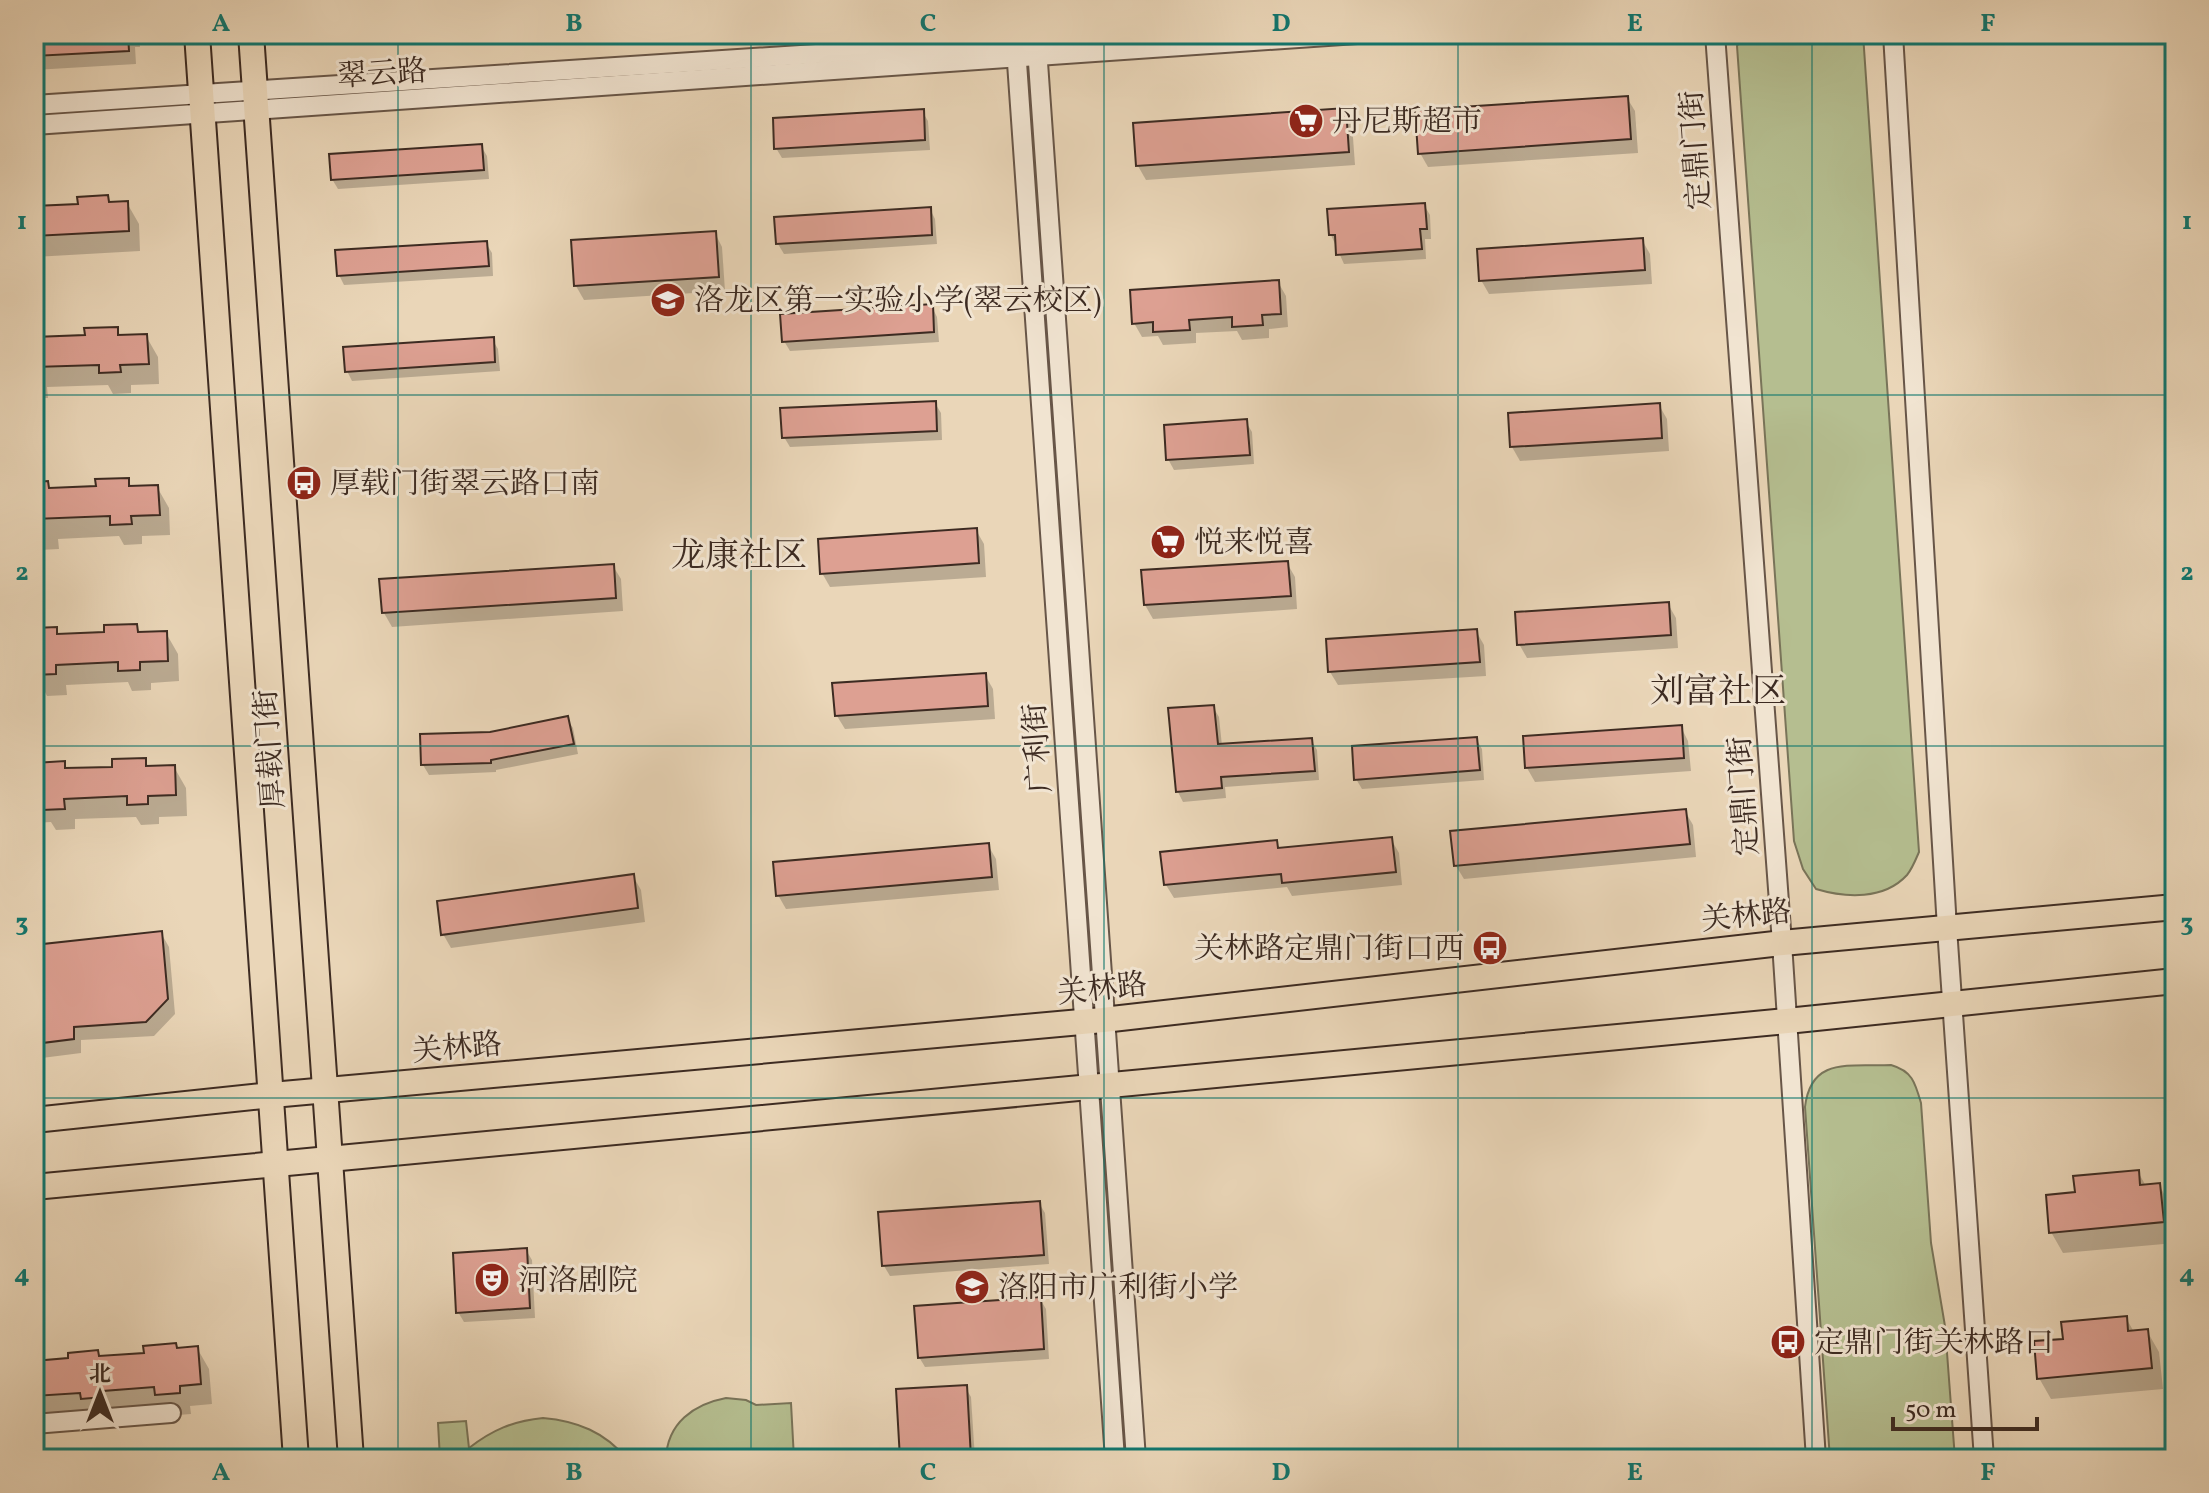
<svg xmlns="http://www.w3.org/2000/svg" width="2209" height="1493" font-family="Vollkorn,'Noto Serif SC',serif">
  <rect width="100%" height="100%" fill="#ead6b8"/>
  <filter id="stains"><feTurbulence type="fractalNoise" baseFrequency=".0025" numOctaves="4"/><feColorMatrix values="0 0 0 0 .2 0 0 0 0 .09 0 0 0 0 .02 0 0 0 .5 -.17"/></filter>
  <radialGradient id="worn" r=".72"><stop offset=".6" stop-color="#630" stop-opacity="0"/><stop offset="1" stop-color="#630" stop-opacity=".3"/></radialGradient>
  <!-- green -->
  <g fill="#b5be90" stroke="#797459" stroke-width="2">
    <path d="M1744 34H1863L1919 852C1916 859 1912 869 1907 875 1884 900 1846 898 1816 889L1803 869 1794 841 1737 46Z"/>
    <path d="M1891 1065C1912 1071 1915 1082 1921 1103L1931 1243 1945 1326 1955 1459H1830L1805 1107C1811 1056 1850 1067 1891 1065Z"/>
    <path d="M726 1398 746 1400 756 1405 791 1403 794 1459H666C667 1423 694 1404 726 1398Z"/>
    <path d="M543 1418C577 1421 605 1432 627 1459H440L438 1423 466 1421 469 1448C492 1430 513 1421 543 1418Z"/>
  </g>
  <!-- shadow -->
  <g fill="#0003">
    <path d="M34 34H139L140 47H135L136 64 34 70Z"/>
    <path d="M1627 98 1635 111 1638 153 1428 167 1420 153Z"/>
    <path d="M1345 110 1352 124 1355 165 1146 180 1138 166Z"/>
    <path d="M922 111 928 121 930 150 782 158 776 148Z"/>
    <path d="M481 146 487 156 489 179 338 189 332 179Z"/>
    <path d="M107 197 111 204 127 203 139 224 140 251 34 257V200H38L42 208 80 205Z"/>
    <path d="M1424 205 1430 215 1431 239H1425L1426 259 1344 264 1331 235Z"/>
    <path d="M930 209 935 219 937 244 784 254 778 244 776 219Z"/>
    <path d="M715 233 722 247 725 291 584 300 576 286Z"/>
    <path d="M1642 240 1650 254 1652 284 1489 294 1481 280Z"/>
    <path d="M486 243 492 253 493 276 344 285 339 275Z"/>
    <path d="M1278 282 1286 296 1288 327 1269 329V338L1242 340 1237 331 1196 333V343L1163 345 1158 336 1142 337 1134 323Z"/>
    <path d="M932 307 937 317 939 342 790 351 784 341Z"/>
    <path d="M117 329 121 337 146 336 158 357 159 384 131 385V393L113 394 108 385 47 387 48 398H34V332L40 339 87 337Z"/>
    <path d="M492 339 498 349 500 371 352 381 347 371Z"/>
    <path d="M935 403 941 413 942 440 790 447 784 437Z"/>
    <path d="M1659 405 1667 419 1669 451 1520 461 1512 447Z"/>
    <path d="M1246 422 1252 432 1254 464 1174 470 1168 459Z"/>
    <path d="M128 480 132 488 157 487 169 508 170 535 142 536V544L124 545 119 536 58 539 59 549 39 550 34 542V484L47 483 51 490 98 488Z"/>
    <path d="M976 530 984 544 986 577 830 587 822 573Z"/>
    <path d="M1287 563 1295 577 1297 609 1153 619 1145 605Z"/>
    <path d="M613 566 621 579 623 611 392 627 384 613Z"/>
    <path d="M1668 604 1676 618 1678 648 1527 658 1519 644Z"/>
    <path d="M136 626 141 634 166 633 178 654 179 681 151 683V690L132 691 128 682 66 685 67 695 47 696 43 688H34V630L56 629 60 636 106 634Z"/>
    <path d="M1476 631 1484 645 1486 676 1338 685 1330 672Z"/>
    <path d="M985 675 993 689 995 719 845 729 837 716Z"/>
    <path d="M1213 707 1219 717 1222 746 1311 740 1317 750 1319 780 1225 787 1226 798 1183 802 1178 792Z"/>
    <path d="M567 719 573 728 578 754 496 770V772L429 775 423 765 491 734Z"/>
    <path d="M1681 727 1688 741 1691 771 1535 782 1527 768Z"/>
    <path d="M1476 739 1482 749 1484 780 1362 789 1356 779Z"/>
    <path d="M145 760 149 768 174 767 186 788 187 816 159 817V824L141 825 136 817 75 819V829L56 830 51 822 34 823V765L64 763 68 770 114 769Z"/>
    <path d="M1685 811 1693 825 1696 857 1464 879 1456 866Z"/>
    <path d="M1391 839 1399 853 1402 885 1292 896 1287 887 1174 898 1166 885 1276 843 1280 850Z"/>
    <path d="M988 845 996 859 999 890 786 909 778 895Z"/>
    <path d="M633 876 641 890 645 922 451 948 443 934Z"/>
    <path d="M161 933 169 947 175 1014 154 1036 81 1040V1053L34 1059V947Z"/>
    <path d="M2138 1172 2146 1186 2159 1185 2171 1206 2175 1243 2063 1253 2051 1232 2077 1194Z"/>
    <path d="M1039 1203 1045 1213 1049 1264 890 1276 884 1266Z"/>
    <path d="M526 1250 532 1260 535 1318 464 1322 458 1312Z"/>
    <path d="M1040 1299 1046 1309 1049 1359 925 1367 919 1357Z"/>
    <path d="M2126 1318 2134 1332 2147 1331 2159 1352 2163 1389 2051 1399 2039 1378 2065 1340Z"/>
    <path d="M197 1348 209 1369 212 1404 190 1406 191 1414 34 1426V1363L70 1360 97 1352 101 1358Z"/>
    <path d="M965 1387 971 1397 975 1459H902L898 1391Z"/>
  </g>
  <!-- building -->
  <g fill="#dda092" stroke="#3d2b22" stroke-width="2">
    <path d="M34 34H128L129 51 34 56Z"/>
    <path d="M1628 96 1631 139 1418 154 1415 110Z"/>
    <path d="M1346 108 1349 152 1136 166 1133 123Z"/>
    <path d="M924 109 925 140 774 149 773 118Z"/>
    <path d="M482 144 484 170 331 180 329 154Z"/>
    <path d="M108 195 109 202 128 201 129 231 34 236V206L78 204 77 197Z"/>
    <path d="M1425 203 1427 229H1420L1422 249 1336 255 1335 235H1329L1327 209Z"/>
    <path d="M931 207 932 235 776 244 774 217Z"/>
    <path d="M716 231 719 277 574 286 571 240Z"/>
    <path d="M1643 238 1645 270 1479 281 1477 249Z"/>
    <path d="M487 241 489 266 337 276 335 250Z"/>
    <path d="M1279 280 1281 314 1262 315 1263 325 1232 327V317L1189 320 1190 330 1153 332V322L1132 324 1130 290Z"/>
    <path d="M933 304 934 332 782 342 780 314Z"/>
    <path d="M118 327V335L147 334 149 364 120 365 121 372 99 373V365L34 367V337L85 335 84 328Z"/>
    <path d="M494 337 495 362 345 372 343 347Z"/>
    <path d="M936 401 937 431 782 438 780 408Z"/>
    <path d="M1660 403 1662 438 1510 447 1508 413Z"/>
    <path d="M1247 419 1250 455 1166 460 1164 425Z"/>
    <path d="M129 478V486L158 485 160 515 131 516 132 524 110 525V516L34 519V482L48 481 49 488 96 486 95 479Z"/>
    <path d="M977 528 979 563 820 574 818 539Z"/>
    <path d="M1288 561 1291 596 1144 605 1141 570Z"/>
    <path d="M614 564 616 598 382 613 379 579Z"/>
    <path d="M1669 602 1671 635 1517 645 1515 612Z"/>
    <path d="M137 624 138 632 167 631 168 661 140 662V670L118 671V662L56 665V674L34 675V628L57 627V634L104 632V625Z"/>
    <path d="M1477 629 1480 662 1328 672 1326 639Z"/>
    <path d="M986 673 988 706 835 716 832 683Z"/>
    <path d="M1214 705 1218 744 1312 738 1315 771 1221 777 1222 788 1176 792 1168 708Z"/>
    <path d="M568 716 574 744 491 760V763L421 765 420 734 490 732Z"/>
    <path d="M1682 725 1684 758 1525 768 1523 736Z"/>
    <path d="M1477 737 1480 770 1354 780 1352 746Z"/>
    <path d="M146 758V766L175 765 176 795 148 796V804L127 805V796L64 799 65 809 42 810 41 802H34V763L65 761V768L112 767V759Z"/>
    <path d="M1686 809 1690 844 1454 866 1450 831Z"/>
    <path d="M1392 837 1396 872 1282 883 1281 874 1164 885 1160 852 1277 840 1278 848Z"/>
    <path d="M989 843 992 877 776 896 773 862Z"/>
    <path d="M634 874 638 908 441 935 437 901Z"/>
    <path d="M162 931 168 999 146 1022 74 1027V1039L34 1044V945Z"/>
    <path d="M2139 1170 2140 1185 2160 1183 2164 1222 2049 1233 2046 1195 2075 1192 2073 1176Z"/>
    <path d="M1040 1201 1044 1255 882 1266 878 1212Z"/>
    <path d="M527 1248 530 1308 456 1313 453 1253Z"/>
    <path d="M1041 1297 1044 1349 918 1358 914 1306Z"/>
    <path d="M2127 1316 2128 1331 2148 1329 2152 1368 2037 1379 2034 1341 2063 1339 2061 1322Z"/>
    <path d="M176 1343 177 1348 198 1346 201 1384 180 1386V1393L155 1395 154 1387 103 1391V1397L81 1399 80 1393 34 1396V1361L68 1358V1353L98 1350 99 1356 144 1353 143 1346Z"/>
    <path d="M967 1385 971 1458 900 1459 896 1389Z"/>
  </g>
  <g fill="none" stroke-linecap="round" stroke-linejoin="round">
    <defs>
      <g id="minor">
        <path d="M1015 34 1115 1459"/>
        <path d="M1036 34 1136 1459"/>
        <path d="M1715 34 1782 943 1816 1459"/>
        <path d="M1893 34 1947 928 1984 1459"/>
        <path d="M34 105 1122 34"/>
        <path d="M34 125 1357 34"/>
        <path d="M34 1424 171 1413"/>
      </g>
      <g id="major">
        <path d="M197 34 296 1459"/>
        <path d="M251 34 351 1459"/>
        <path d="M34 1120 272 1095 1103 1020 1782 943 2175 907"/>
        <path d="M34 1187 1787 1021 2175 981"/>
      </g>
    </defs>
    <!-- minor casing -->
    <use href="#minor" stroke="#685648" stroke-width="22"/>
    <!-- major casing -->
    <use href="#major" stroke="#3d2b22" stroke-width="28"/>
    <!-- minor -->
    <use href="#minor" stroke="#f1e4d1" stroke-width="18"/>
    <!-- major -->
    <use href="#major" stroke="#ead6b8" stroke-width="24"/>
  </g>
  <!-- grid -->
  <path fill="none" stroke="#0f766e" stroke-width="2" stroke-opacity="0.55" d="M398 34V1459M751 34V1459M1104 34V1459M1458 34V1459M1812 34V1459M34 395H2175M34 746H2175M34 1098H2175"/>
  <!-- icons -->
  <defs>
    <symbol id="supermarket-disc" viewBox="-11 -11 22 22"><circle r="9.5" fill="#8f2418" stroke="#f1e4d1"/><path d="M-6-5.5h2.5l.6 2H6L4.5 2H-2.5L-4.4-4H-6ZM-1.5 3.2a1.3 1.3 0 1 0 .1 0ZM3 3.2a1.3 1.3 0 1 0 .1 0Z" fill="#fff"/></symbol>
    <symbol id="school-disc" viewBox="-11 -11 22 22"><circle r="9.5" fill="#8f2418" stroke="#f1e4d1"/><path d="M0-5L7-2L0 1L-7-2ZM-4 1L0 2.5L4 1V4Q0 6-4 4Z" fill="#fff"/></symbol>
    <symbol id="bus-disc" viewBox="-11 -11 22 22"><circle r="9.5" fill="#8f2418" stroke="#f1e4d1"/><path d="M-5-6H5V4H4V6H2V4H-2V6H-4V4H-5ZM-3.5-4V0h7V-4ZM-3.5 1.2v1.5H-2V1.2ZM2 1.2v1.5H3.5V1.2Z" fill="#fff"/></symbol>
    <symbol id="theatre-disc" viewBox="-11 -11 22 22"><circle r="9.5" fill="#8f2418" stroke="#f1e4d1"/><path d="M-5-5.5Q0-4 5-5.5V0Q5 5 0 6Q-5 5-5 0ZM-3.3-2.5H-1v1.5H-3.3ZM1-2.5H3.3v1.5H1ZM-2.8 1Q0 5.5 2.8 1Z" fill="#fff"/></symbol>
  </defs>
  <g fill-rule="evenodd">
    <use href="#supermarket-disc" x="1286" y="101" width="40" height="40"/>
    <use href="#school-disc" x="648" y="280" width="40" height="40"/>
    <use href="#bus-disc" x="284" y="463" width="40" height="40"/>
    <use href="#supermarket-disc" x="1148" y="522" width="40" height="40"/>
    <use href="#bus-disc" x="1470" y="928" width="40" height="40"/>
    <use href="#theatre-disc" x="472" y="1260" width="40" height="40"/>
    <use href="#school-disc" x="952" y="1267" width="40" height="40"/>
    <use href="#bus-disc" x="1768" y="1322" width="40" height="40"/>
  </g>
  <g text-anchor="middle" stroke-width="6" stroke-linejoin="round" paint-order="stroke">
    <!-- street labels -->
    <g font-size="30" fill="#3d2b22" stroke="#f1e4d1">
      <text transform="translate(382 73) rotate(-4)" y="10">翠云路</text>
      <text transform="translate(1695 150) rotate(-94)" y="10">定鼎门街</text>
      <text transform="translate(1037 748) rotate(-94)" y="10">广利街</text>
      <text transform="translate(269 749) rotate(-94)" y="10">厚载门街</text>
      <text transform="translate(1743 796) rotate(-94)" y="10">定鼎门街</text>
      <text transform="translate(1746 915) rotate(-6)" y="10">关林路</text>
      <text transform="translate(1102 988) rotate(-6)" y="10">关林路</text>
      <text transform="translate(457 1047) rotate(-5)" y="10">关林路</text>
    </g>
    <!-- poi labels -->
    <g font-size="30" fill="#3d2b22" stroke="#f1e4d1" text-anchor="start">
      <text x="1332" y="131">丹尼斯超市</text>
      <text x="694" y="310">洛龙区第一实验小学(翠云校区)</text>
      <text x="330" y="493">厚载门街翠云路口南</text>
      <text x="1194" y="552">悦来悦喜</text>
      <text x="1464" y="958" text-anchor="end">关林路定鼎门街口西</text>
      <text x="518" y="1290">河洛剧院</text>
      <text x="998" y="1297">洛阳市广利街小学</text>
      <text x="1814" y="1352">定鼎门街关林路口</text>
    </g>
    <!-- quarter labels -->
    <g font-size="34" fill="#3d2b22" stroke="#f1e4d1">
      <text x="739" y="566">龙康社区</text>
      <text x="1718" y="702">刘富社区</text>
    </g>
  </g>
  <!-- margin -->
  <rect width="2209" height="1493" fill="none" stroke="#ead6b8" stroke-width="88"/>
  <!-- north arrow -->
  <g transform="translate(100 1393)" stroke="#f1e4d1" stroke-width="6" paint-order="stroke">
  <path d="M0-6L14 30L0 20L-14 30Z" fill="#3d2b22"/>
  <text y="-12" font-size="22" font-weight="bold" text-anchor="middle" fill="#3d2b22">北</text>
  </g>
  <!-- scale -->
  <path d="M1893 1417v12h144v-12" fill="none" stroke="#3d2b22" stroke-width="4"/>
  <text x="1905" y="1417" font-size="24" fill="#3d2b22" stroke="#f1e4d1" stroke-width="6" paint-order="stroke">50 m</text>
  <rect x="44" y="44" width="2121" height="1405" fill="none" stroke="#0f766e" stroke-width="3"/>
  <g font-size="26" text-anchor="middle" font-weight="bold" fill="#0f766e">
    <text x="221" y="31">A</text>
    <text x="574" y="31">B</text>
    <text x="928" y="31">C</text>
    <text x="1281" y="31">D</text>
    <text x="1635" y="31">E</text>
    <text x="1988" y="31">F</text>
    <text x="22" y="229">1</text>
    <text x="2187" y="229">1</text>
    <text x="22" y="580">2</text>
    <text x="2187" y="580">2</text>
    <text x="22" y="931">3</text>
    <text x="2187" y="931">3</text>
    <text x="22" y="1282">4</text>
    <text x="2187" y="1282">4</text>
    <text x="221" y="1480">A</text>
    <text x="574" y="1480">B</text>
    <text x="928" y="1480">C</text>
    <text x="1281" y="1480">D</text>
    <text x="1635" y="1480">E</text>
    <text x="1988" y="1480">F</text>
  </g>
  <rect width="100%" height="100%" filter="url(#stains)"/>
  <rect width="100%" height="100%" fill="url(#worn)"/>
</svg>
